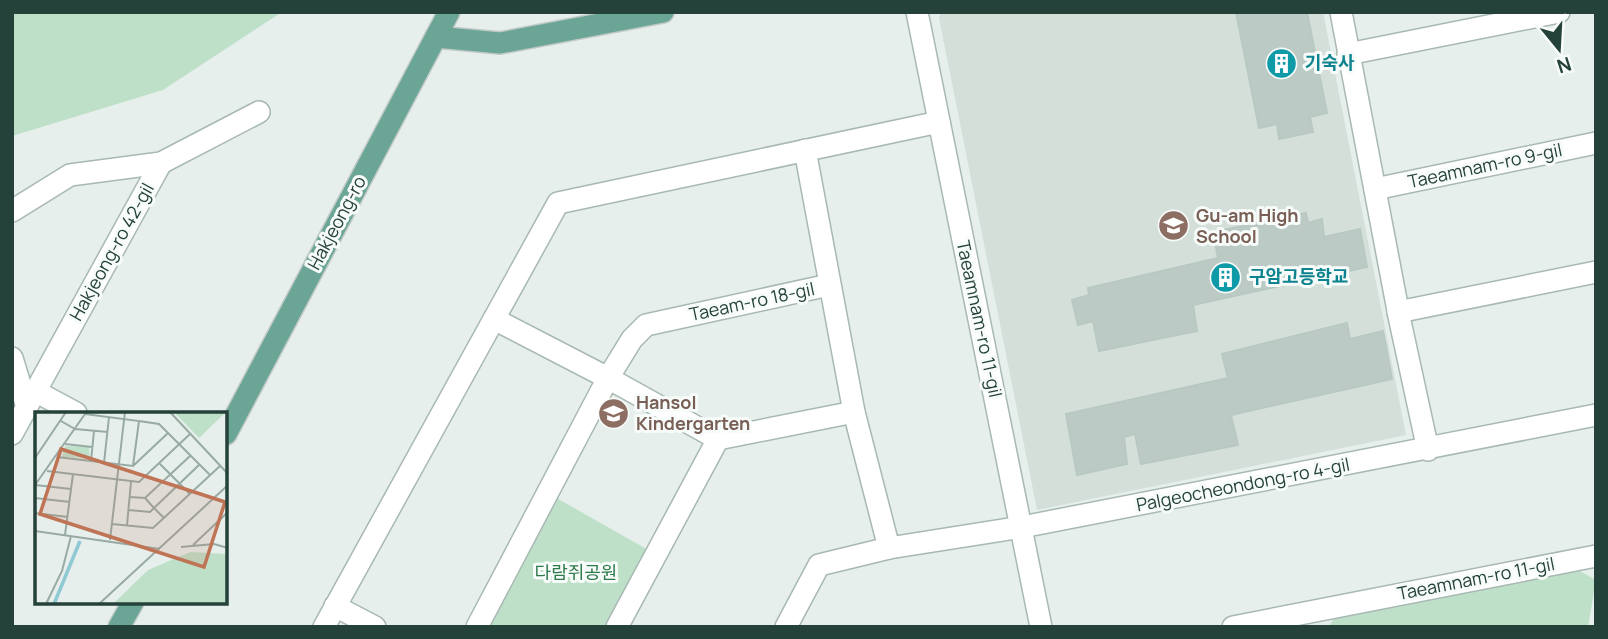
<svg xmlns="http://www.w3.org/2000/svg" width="1608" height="639" font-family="Manrope,'Noto Sans KR',sans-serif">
  <rect width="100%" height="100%" fill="#e6efeb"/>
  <!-- built -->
  <path fill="#d4dfda" d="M941 12H1323L1406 435 1037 510 939 18Z"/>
  <!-- green -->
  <g fill="#bfe0c8">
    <path d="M12 12H282L163 90 12 136Z"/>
    <path d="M553 496 650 551 608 627H485Z"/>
    <path d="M1576 569 1596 580 1588 627H1328L1334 619Z"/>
  </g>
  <!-- building -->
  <g fill="#bbcac4" stroke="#b8c9c2" stroke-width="2">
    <path d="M1236 12H1307L1327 113 1310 117 1313 132 1279 139 1277 124 1259 128Z"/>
    <path d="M1306 213 1308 223 1322 219 1324 237 1360 229 1367 267 1193 305 1197 331 1099 351 1093 321 1078 325 1072 300 1089 295 1088 288 1218 258 1213 232Z"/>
    <path d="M1347 323 1350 339 1383 331 1392 379 1231 415 1238 445 1141 464 1135 434 1124 437 1127 464 1077 475 1066 414 1228 378 1222 354Z"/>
  </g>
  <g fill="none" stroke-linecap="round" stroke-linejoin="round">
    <defs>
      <g id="minor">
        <path d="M917 12 1041 627"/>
        <path d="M1341 12 1400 321 1428 450"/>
        <path d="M1348 54 1559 12"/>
        <path d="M805 150 854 412 889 548"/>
        <path d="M1375 189 1596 143"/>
        <path d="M12 211 70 175 161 163 259 112"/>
        <path d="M1398 312 1596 272"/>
        <path d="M12 358 27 407"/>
        <path d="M35 391 76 413"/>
        <path d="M12 434 161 163"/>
        <path d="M718 439 608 378 632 339 646 325 829 285"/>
        <path d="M335 606 375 627"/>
        <path d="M324 627 558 203 939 122"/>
        <path d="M477 627 608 378 494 319"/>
        <path d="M617 627 718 439 854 412"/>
        <path d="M786 627 819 565 889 548 1022 527 1596 415"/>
        <path d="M1233 627 1596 556"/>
      </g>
      <g id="major">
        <path d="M436 37 500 43 663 12"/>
        <path d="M226 434 449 12"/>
        <path d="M119 627 133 602"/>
      </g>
    </defs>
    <!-- minor casing -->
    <use href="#minor" stroke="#a8b8b2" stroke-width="24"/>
    <!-- major casing -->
    <use href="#major" stroke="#c2cac8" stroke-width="24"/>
    <!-- minor -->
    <use href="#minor" stroke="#fff" stroke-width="21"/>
    <!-- major -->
    <use href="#major" stroke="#6aa596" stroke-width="21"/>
  </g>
  <!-- icons -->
  <defs>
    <symbol id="building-disc" viewBox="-11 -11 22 22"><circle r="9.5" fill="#0f9aa8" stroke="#f7fbf9"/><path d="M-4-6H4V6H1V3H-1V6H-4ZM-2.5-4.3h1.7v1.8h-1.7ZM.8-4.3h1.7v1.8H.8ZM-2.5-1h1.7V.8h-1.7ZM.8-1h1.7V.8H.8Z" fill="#fff"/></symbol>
    <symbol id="school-disc" viewBox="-11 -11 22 22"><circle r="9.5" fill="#8d6e63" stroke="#f7fbf9"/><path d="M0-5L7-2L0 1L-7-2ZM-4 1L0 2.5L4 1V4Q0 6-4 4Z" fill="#fff"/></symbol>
  </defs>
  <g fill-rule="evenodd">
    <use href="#building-disc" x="1264" y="46" width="35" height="35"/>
    <use href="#school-disc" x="1156" y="208" width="35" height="35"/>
    <use href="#building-disc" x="1208" y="260" width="35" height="35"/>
    <use href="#school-disc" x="596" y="396" width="35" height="35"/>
  </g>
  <g text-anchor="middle" stroke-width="6" stroke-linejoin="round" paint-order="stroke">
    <!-- culture labels -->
    <g font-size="18" font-weight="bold" fill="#0d838f" stroke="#f7fbf9" text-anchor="start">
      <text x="1305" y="69">기숙사</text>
      <text x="1249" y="283">구암고등학교</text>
    </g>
    <!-- street labels -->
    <g font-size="18" fill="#24423a" stroke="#f7fbf9">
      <text transform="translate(1485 166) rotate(-12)" y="6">Taeamnam-ro 9-gil</text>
      <text transform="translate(337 223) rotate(-62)" y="6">Hakjeong-ro</text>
      <text transform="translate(112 252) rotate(-61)" y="6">Hakjeong-ro 42-gil</text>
      <text transform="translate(752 302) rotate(-12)" y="6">Taeam-ro 18-gil</text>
      <text transform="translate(979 319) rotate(78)" y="6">Taeamnam-ro 11-gil</text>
      <text transform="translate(1243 485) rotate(-11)" y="6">Palgeocheondong-ro 4-gil</text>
      <text transform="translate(1476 579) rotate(-11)" y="6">Taeamnam-ro 11-gil</text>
    </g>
    <!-- education labels -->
    <g font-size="18" font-weight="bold" fill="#785e54" stroke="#f7fbf9" text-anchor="start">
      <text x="1196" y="222">Gu-am High<tspan x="1196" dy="21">School</tspan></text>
      <text x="636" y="409">Hansol<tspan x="636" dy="21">Kindergarten</tspan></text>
    </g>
    <!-- park labels -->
    <g font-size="18" fill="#2d7a4b" stroke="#f7fbf9">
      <text x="576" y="579">다람쥐공원</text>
    </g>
  </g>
  <!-- overview -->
  <g transform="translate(35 412)">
    <rect width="192" height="192" fill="#e6efeb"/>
    <path d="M139 0H191L164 26ZM30 34 54 35 55 46 27 45ZM155 140 192 142V192H78L113 158Z" fill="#bfe0c8"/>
    <path fill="none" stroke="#8ec9d4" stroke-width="3.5" d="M19 192 45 129"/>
    <path fill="none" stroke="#98aaa4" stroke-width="2" d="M135 0 193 62M26 9 40 17 73 20M104 9 124 12 175 63M30 32 57 35M0 46 31 0M56 49 59 19M69 51 74 5M124 51 155 82M98 54 133 21M12 59 104 70 155 22M0 73 50 2 104 9 98 54 22 45M0 73 36 77M95 85 110 86 155 44M0 86 35 90M94 98 115 100 119 96 110 86M0 101 33 105M129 106 119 96 164 53M77 112 118 116 185 54M92 113 96 70M0 119 125 137M30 123 38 62M75 128 90 0M158 133 193 100M146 135 179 132 193 136M192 136V101M11 192 27 159 36 124M64 192 193 73"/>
    <path fill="#c07456" fill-opacity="0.15" stroke="#c07456" stroke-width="3.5" d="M26 37 190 90 169 155 5 102Z"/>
    <rect width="192" height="192" fill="none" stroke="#24423a" stroke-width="3.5"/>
  </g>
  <!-- border -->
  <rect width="1608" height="639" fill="none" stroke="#24423a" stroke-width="28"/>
  <!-- north arrow -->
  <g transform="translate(1559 49) rotate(162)" stroke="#f7fbf9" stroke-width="5" paint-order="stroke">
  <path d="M0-5L12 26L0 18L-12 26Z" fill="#24423a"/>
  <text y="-10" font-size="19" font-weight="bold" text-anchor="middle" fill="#24423a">N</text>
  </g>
</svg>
